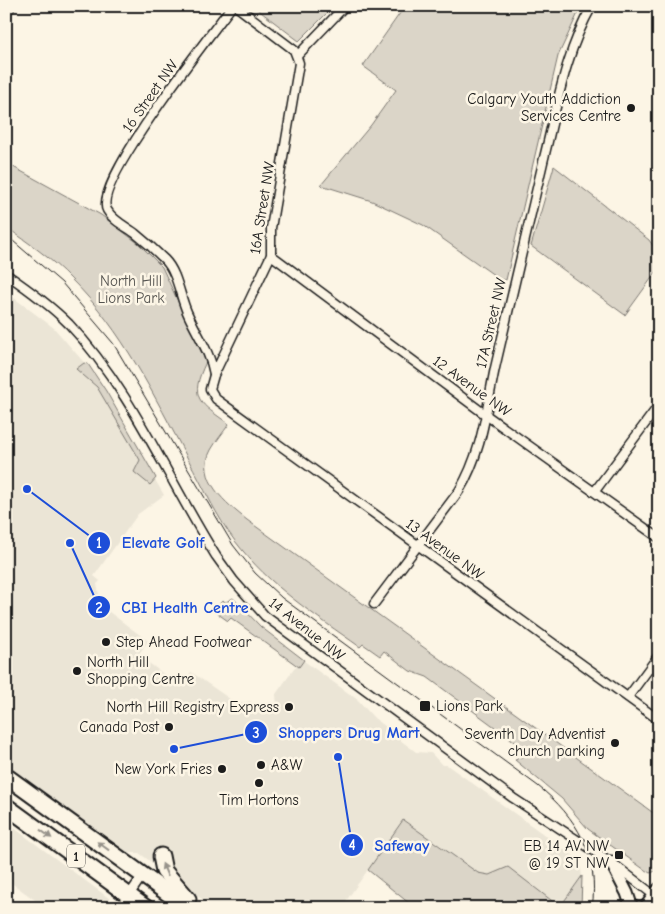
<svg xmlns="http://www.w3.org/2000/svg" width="665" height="914" font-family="'Comic Neue',sans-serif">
  <rect width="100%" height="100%" fill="#fcf5e5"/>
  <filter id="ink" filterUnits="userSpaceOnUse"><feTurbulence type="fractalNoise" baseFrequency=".02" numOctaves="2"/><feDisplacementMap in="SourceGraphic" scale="10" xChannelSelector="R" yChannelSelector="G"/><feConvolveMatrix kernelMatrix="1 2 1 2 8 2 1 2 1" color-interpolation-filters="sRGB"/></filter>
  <g filter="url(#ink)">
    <!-- built -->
    <g fill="#ebe5d6">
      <path d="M6 292 54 328 88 367 164 495 138 514 94 576 100 581 97 584 101 606 148 641 138 655 181 687 191 672 237 704 251 701 253 713 277 708 276 694 294 669 304 661 358 700 374 718 393 732 392 734 416 752 431 753 442 765H447L574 856 580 864 582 876 560 907 508 868 489 875 478 873 403 820 341 908H214L139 853H127L122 850 6 766Z"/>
      <path d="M6 822 110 899 103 908H46L6 879Z"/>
    </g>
    <!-- green -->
    <g fill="#dbd5c8" stroke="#7c7872">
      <path d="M253 6H334L299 41Z"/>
      <path d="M405 6H574L579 11 558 56 506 280H501L423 225 372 201 321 185 371 125 396 90 363 66Z"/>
      <path d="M6 163 101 215 138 243 162 267 206 362C188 399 200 403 229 424 223 433 216 441 211 450 195 479 227 504 247 520L659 817V870L650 873 645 870 588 829 562 799 515 760 522 757 526 750 427 677 410 671 384 651 380 656 363 644 360 647C315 615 270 587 235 541 216 516 203 486 188 459 154 396 123 330 71 279 52 259 29 243 6 227Z"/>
      <path d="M554 166 649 240 659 254V268L625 315 531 246Z"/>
      <path d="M84 363 88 364 106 391 156 478 150 485 134 472 140 460 97 387 76 369Z"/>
      <path d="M233 598 261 627 304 660 299 667 231 618 228 621 214 611 222 601 226 602Z"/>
      <path d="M403 820 478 873 489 875 508 867 560 907 582 876 581 908H415L368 870Z"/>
    </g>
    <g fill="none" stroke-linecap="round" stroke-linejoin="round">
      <defs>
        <g id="street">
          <path d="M236 6 294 50 299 63 271 228V255L214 375 210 389 216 399 659 720"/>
          <path d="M6 13 11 6"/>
          <path d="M298 55 345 6"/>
          <path d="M271 255 486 415 659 538"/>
          <path d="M6 274C28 289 50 305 69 324 131 389 168 480 216 556L234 581 265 616 513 798 611 862 659 899"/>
          <path d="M214 374C210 351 196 333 187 312 180 296 177 272 165 260 156 251 146 242 136 234 127 227 113 221 107 210 92 184 212 33 232 6"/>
          <path d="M595 491 659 405"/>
          <path d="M374 604 459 491C482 453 486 411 495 368 511 298 527 228 544 158 557 106 565 53 592 6"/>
          <path d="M628 697 659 655"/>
          <path d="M120 908 143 875"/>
        </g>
        <g id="secondary">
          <path d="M611 862 627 893 632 908"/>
          <path d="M645 908 659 889"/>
        </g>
        <g id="highway">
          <path d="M6 776 188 908"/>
          <path d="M6 806 146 908"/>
          <path d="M161 856 164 871 188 899"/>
        </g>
      </defs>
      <!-- street casing -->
      <use href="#street" stroke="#1c1c1c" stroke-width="11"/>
      <!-- secondary casing -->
      <use href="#secondary" stroke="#1c1c1c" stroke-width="15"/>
      <!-- highway casing -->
      <use href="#highway" stroke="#1c1c1c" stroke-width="19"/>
      <!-- street -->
      <use href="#street" stroke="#fcf5e5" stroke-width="8"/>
      <!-- secondary -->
      <use href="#secondary" stroke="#fcf5e5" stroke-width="11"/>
      <!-- highway -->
      <use href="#highway" stroke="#fcf5e5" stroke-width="15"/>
      <!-- tram -->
      <path stroke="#1c1c1c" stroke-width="1" d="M6 235 62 283 113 343 233 545 255 573 282 598 538 786C577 817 600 856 592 908"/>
    </g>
    <!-- one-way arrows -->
    <defs><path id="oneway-solid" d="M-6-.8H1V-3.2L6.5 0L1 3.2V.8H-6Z" transform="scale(1.25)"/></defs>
    <g fill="#97938b">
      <use href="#oneway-solid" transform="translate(46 834) rotate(36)"/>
      <use href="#oneway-solid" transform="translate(103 846) rotate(-144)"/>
      <use href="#oneway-solid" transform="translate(165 870) rotate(-113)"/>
    </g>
  </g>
  <!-- markers -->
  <g fill="#1c1c1c" stroke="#fcf5e5" stroke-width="2">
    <circle cx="631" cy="108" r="5"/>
    <circle cx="106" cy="642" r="5"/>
    <circle cx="77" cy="671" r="5"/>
    <rect x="419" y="700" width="12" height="12" rx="2.5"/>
    <circle cx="289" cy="707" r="5"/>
    <circle cx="169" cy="727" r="5"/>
    <circle cx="615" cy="743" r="5"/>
    <circle cx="261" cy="765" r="5"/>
    <circle cx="222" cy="769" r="5"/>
    <circle cx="259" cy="783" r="5"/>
    <rect x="614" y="850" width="10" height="10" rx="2.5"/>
  </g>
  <g text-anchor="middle" stroke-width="5" stroke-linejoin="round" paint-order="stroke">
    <!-- shield labels -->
    <rect fill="#fcf5e5" stroke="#5f5d58" stroke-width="1" x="67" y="844.5" width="18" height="23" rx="4"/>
    <g font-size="14" font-weight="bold" fill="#1c1c1c">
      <text x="76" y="861">1</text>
    </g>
    <!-- street labels -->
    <g font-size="15" fill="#1c1c1c" stroke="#fcf5e5">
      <text transform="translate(150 96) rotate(-55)" y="5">16 Street NW</text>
      <text transform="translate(262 208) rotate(-81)" y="5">16A Street NW</text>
      <text transform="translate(491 323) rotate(-77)" y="5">17A Street NW</text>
      <text transform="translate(472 386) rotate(36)" y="5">12 Avenue NW</text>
      <text transform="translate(445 549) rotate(36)" y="5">13 Avenue NW</text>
      <text transform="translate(307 629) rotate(38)" y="5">14 Avenue NW</text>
    </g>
    <!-- poi labels -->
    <g font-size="15" fill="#1c1c1c" stroke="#fcf5e5" text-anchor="end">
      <text x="621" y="104">Calgary Youth Addiction<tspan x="621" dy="17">Services Centre</tspan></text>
      <text x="116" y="647" text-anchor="start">Step Ahead Footwear</text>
      <text x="87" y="667" text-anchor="start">North Hill<tspan x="87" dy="17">Shopping Centre</tspan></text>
      <text x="436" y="711" text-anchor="start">Lions Park</text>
      <text x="279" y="712">North Hill Registry Express</text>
      <text x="159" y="732">Canada Post</text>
      <text x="605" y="739">Seventh Day Adventist<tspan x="605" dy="17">church parking</tspan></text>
      <text x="271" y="770" text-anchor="start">A&amp;W</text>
      <text x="212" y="774">New York Fries</text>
      <text x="259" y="805" text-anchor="middle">Tim Hortons</text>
      <text x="609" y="851">EB 14 AV NW<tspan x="609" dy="17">@ 19 ST NW</tspan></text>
    </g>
    <!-- park labels -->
    <g font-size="15" fill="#555450" stroke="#fcf5e5">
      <text x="131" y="286">North Hill<tspan x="131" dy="17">Lions Park</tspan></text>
    </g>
  </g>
  <!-- callouts -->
  <path fill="none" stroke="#1d4ed8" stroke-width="2" d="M27 489L99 543M70 543L99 607M174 749L256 732M338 757L352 845"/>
  <g fill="#1d4ed8" stroke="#fcf5e5" stroke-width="2">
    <circle cx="27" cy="489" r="5"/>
    <circle cx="70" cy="543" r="5"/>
    <circle cx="174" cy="749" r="5"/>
    <circle cx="338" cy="757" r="5"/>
    <circle cx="99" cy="543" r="12"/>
    <circle cx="99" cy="607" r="12"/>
    <circle cx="256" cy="732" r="12"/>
    <circle cx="352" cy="845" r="12"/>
  </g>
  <g font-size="15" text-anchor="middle" font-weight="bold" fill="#fff">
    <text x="99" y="548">1</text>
    <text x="99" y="613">2</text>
    <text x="256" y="738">3</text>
    <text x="352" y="850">4</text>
  </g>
  <g font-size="16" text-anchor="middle" font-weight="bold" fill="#1d4ed8" stroke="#fcf5e5" stroke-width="5" stroke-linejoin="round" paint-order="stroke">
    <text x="163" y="548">Elevate Golf</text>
    <text x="185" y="613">CBI Health Centre</text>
    <text x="349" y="738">Shoppers Drug Mart</text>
    <text x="402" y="851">Safeway</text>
  </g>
  <!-- margin -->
  <rect width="665" height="914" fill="none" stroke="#fcf5e5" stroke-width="25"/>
  <rect x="12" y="12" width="640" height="889" fill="none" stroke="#1c1c1c" stroke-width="2" filter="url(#ink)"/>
</svg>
